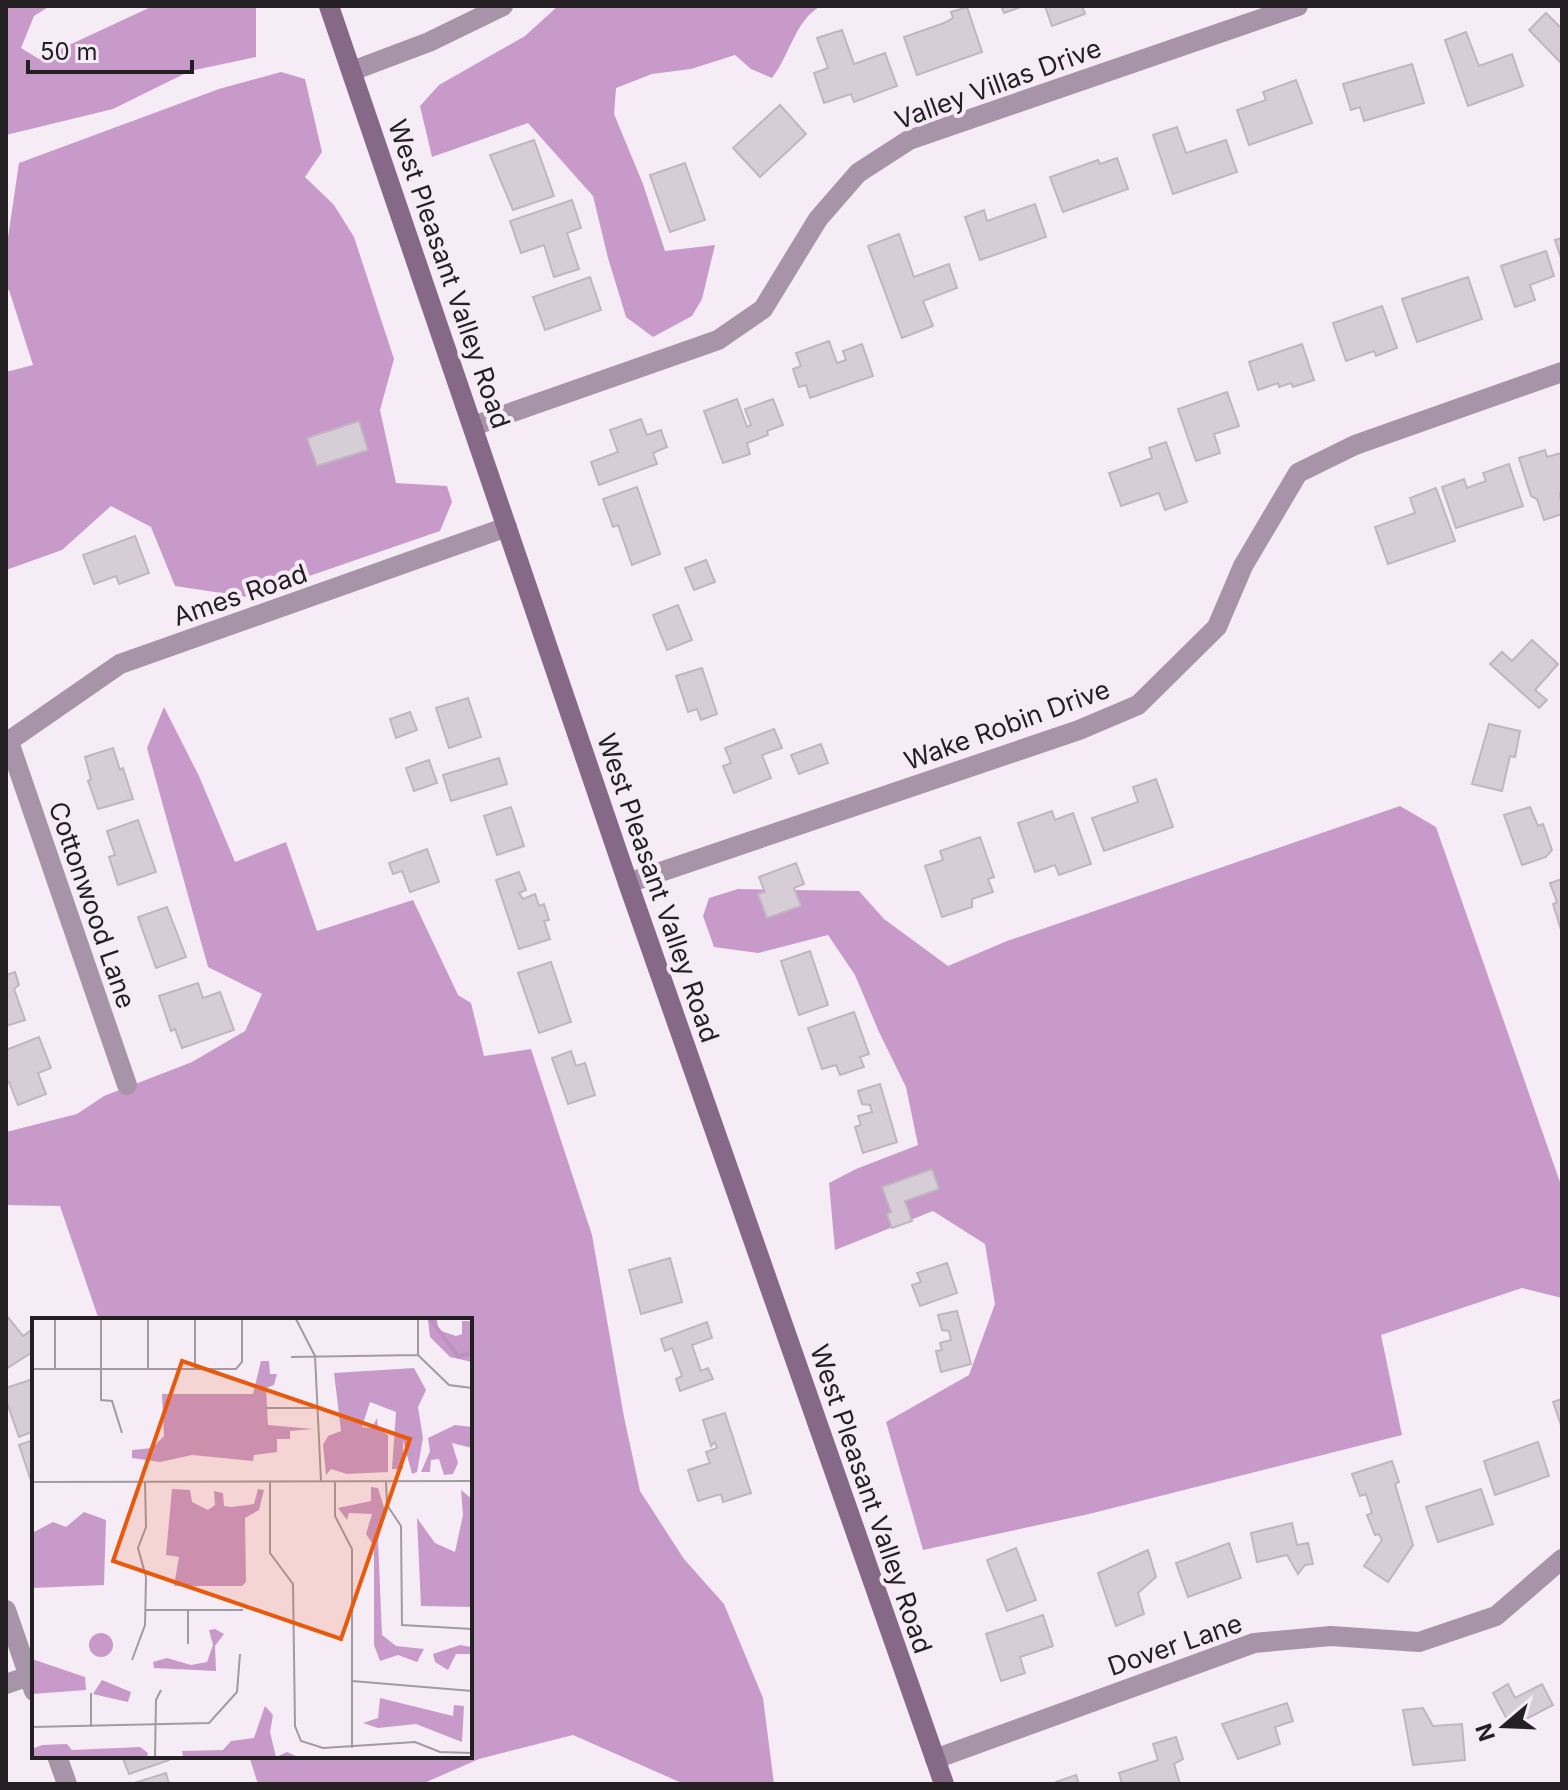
<svg xmlns="http://www.w3.org/2000/svg" width="1568" height="1790" font-family="Inter,sans-serif">
  <rect width="100%" height="100%" fill="#f6ecf6"/>
  <!-- forest -->
  <g fill="#c79aca">
    <path d="M6 6H50L34 16 21 48 39 59 153 6H256V57L190 71 113 109 6 135Z"/>
    <path d="M558 6H821C795 20 790 55 772 78L751 69 735 55 691 69 652 74 616 88 614 114 643 184 665 251 715 245 702 299 692 316 653 337 626 317 608 258 593 196 528 123 432 157 420 106 439 85 525 36Z"/>
    <path d="M281 72 305 79 322 152 305 177 334 205 354 237 394 359 380 410 396 483 447 486 452 502 440 531 248 597 175 586 151 527 111 506 62 550 6 570V372L33 365 9 290 6 291V251L19 163 219 89Z"/>
    <path d="M164 707 199 776 235 862 286 842 317 931 413 900 458 995 471 1003 484 1056 531 1049 592 1235 624 1417 640 1491 684 1559 724 1604 763 1698 774 1784H684L573 1735 479 1759 422 1784H258L249 1756H470V1320H99L60 1206 6 1205V1132L77 1114 104 1096 192 1062 245 1031 262 994 208 967 147 748Z"/>
    <path d="M1400 806 1436 827 1562 1188V1298L1522 1288 1381 1335 1402 1435 1089 1514 923 1550 886 1422 969 1375 995 1304 985 1244 933 1211 835 1250 829 1183 856 1169 918 1145 906 1087 879 1032 855 975 828 935 758 953 714 947 703 916 709 898 738 889 859 891 884 919 948 966 1007 941Z"/>
  </g>
  <!-- building -->
  <g fill="#d7cdd7" stroke="#c0b6c0" stroke-width="2">
    <path d="M1001 6H1024L1004 13Z"/>
    <path d="M1045 6H1082L1085 14 1052 26Z"/>
    <path d="M967 7 982 52 917 75 904 37 944 23 953 18 951 12Z"/>
    <path d="M1546 13 1562 29V64L1529 30Z"/>
    <path d="M842 30 854 64 885 53 897 86 854 102 851 94 824 103 814 73 828 68 817 38Z"/>
    <path d="M1466 32 1479 66 1512 54 1523 86 1468 106 1445 40Z"/>
    <path d="M1412 64 1424 103 1364 121 1360 107 1351 110 1343 84Z"/>
    <path d="M1296 80 1312 123 1249 145 1237 110 1266 100 1263 92Z"/>
    <path d="M780 105 806 134 760 177 733 148Z"/>
    <path d="M1177 127 1186 153 1226 140 1237 172 1173 194 1153 135Z"/>
    <path d="M534 140 554 196 513 210 490 155Z"/>
    <path d="M1117 158 1128 189 1063 212 1050 177 1098 160 1100 164Z"/>
    <path d="M685 163 705 220 670 232 650 175Z"/>
    <path d="M572 200 581 228 567 233 579 269 554 277 544 245 521 253 510 221Z"/>
    <path d="M1035 204 1046 237 980 260 965 217 984 210 987 221Z"/>
    <path d="M899 234 914 277 949 264 957 288 923 301 933 326 902 338 868 246Z"/>
    <path d="M1562 238V261L1555 240Z"/>
    <path d="M1546 251 1554 276 1530 285 1535 300 1515 307 1501 266Z"/>
    <path d="M590 277 601 310 545 330 533 297Z"/>
    <path d="M1468 277 1482 319 1417 342 1402 299Z"/>
    <path d="M1382 306 1397 348 1376 356 1374 351 1346 361 1333 323Z"/>
    <path d="M829 341 837 363 846 360 843 351 862 344 873 376 810 398 806 385 799 387 793 369 801 366 796 353Z"/>
    <path d="M1302 344 1314 380 1293 387 1291 383 1279 387 1278 383 1258 390 1249 362Z"/>
    <path d="M1227 392 1239 426 1214 434 1220 453 1196 461 1178 409Z"/>
    <path d="M737 399 747 427 751 425 745 409 773 399 783 425 767 431 768 435 747 443 750 454 723 463 704 411Z"/>
    <path d="M641 419 647 435 661 430 667 447 653 453 657 464 599 485 591 462 618 452 610 430Z"/>
    <path d="M359 421 368 450 317 466 307 438Z"/>
    <path d="M1166 442 1187 502 1165 510 1159 493 1121 506 1109 473 1152 458 1149 448Z"/>
    <path d="M1545 450 1547 457 1561 453 1562 457V492L1560 493 1562 514 1544 520 1537 499 1531 496 1519 458Z"/>
    <path d="M1509 464 1523 506 1456 528 1442 487 1464 479 1467 488 1486 481 1483 473Z"/>
    <path d="M637 487 660 554 632 565 618 525 613 527 603 499Z"/>
    <path d="M1436 488 1455 541 1388 564 1375 527 1415 513 1410 498Z"/>
    <path d="M135 536 149 573 119 584 116 576 94 584 83 555Z"/>
    <path d="M706 560 715 582 694 590 685 568Z"/>
    <path d="M678 605 692 640 667 650 653 615Z"/>
    <path d="M1532 640 1558 664 1535 690 1547 700 1539 708 1490 664 1502 652 1512 661Z"/>
    <path d="M702 668 717 714 701 720 697 709 688 712 676 676Z"/>
    <path d="M468 698 481 737 449 748 436 708Z"/>
    <path d="M410 712 417 730 396 738 390 719Z"/>
    <path d="M1489 724 1520 731 1515 757 1510 756 1502 791 1472 784Z"/>
    <path d="M774 729 782 748 762 755 771 778 734 793 723 766 731 763 725 748Z"/>
    <path d="M821 744 828 763 799 774 791 755Z"/>
    <path d="M113 748 120 770 123 768 133 799 98 809 88 781 91 779 85 757Z"/>
    <path d="M499 758 507 784 451 801 443 775Z"/>
    <path d="M429 760 437 783 414 791 406 768Z"/>
    <path d="M1156 779 1173 827 1104 851 1092 818 1138 802 1133 787Z"/>
    <path d="M511 807 524 846 497 855 484 816Z"/>
    <path d="M1530 807 1538 826 1543 824 1552 850 1546 857 1522 865 1504 815Z"/>
    <path d="M1052 811 1055 820 1073 813 1091 864 1059 875 1055 865 1035 872 1018 823Z"/>
    <path d="M138 820 156 872 118 885 109 857 115 855 107 831Z"/>
    <path d="M980 837 994 877 988 879 993 892 972 899V907L942 917 925 866 943 860 940 851Z"/>
    <path d="M427 849 439 882 410 892 402 871 393 874 389 863Z"/>
    <path d="M796 863 804 884 794 888 801 906 767 918 758 894 765 892 759 877Z"/>
    <path d="M519 872 526 890 519 893 523 899 535 894 539 906 544 904 549 920 544 921 550 939 519 949 496 880Z"/>
    <path d="M1562 879V933L1553 904 1557 902 1550 883Z"/>
    <path d="M167 907 186 957 156 968 138 917Z"/>
    <path d="M810 951 828 1005 799 1015 781 961Z"/>
    <path d="M551 962 571 1022 539 1033 518 973Z"/>
    <path d="M15 972 19 985 14 989 25 1020 6 1026V975Z"/>
    <path d="M198 983 203 998 220 992 234 1030 182 1048 175 1029 171 1031 159 996Z"/>
    <path d="M854 1012 869 1054 860 1057 864 1067 840 1075 836 1065 822 1069 808 1028Z"/>
    <path d="M39 1037 51 1068 38 1073 46 1094 18 1105 9 1082 6 1083V1050Z"/>
    <path d="M571 1051 576 1066 585 1063 595 1095 568 1104 552 1058Z"/>
    <path d="M880 1084 897 1142 863 1153 855 1127 861 1125 858 1116 872 1112 870 1105 862 1104 858 1091Z"/>
    <path d="M932 1169 939 1189 905 1201 912 1221 892 1228 887 1214 891 1212 882 1187Z"/>
    <path d="M670 1258 682 1302 641 1314 629 1270Z"/>
    <path d="M947 1263 957 1293 920 1306 912 1285 921 1282 917 1273Z"/>
    <path d="M957 1311 971 1364 941 1372 936 1351 942 1350 940 1343 951 1340 949 1331 942 1330 938 1315Z"/>
    <path d="M6 1315 23 1336 30 1331 34 1338V1351L6 1369Z"/>
    <path d="M707 1322 712 1338 692 1345 701 1371 708 1368 713 1379 680 1391 676 1379 682 1376 672 1348 665 1351 661 1339Z"/>
    <path d="M33 1379 34 1431 19 1437 6 1400V1388Z"/>
    <path d="M1562 1399V1428L1553 1402Z"/>
    <path d="M725 1413 751 1493 723 1502 721 1494 698 1501 688 1470 710 1463 706 1452 717 1448 715 1442 711 1446 703 1420Z"/>
    <path d="M34 1440V1490L19 1445Z"/>
    <path d="M1538 1442 1549 1476 1495 1495 1484 1461Z"/>
    <path d="M1392 1461 1399 1482 1395 1484 1413 1545 1388 1582 1364 1566 1382 1540 1379 1534 1375 1535 1367 1515 1372 1513 1366 1494 1360 1496 1352 1474Z"/>
    <path d="M1481 1489 1493 1524 1438 1542 1426 1507Z"/>
    <path d="M1292 1523 1297 1545 1308 1543 1313 1564 1305 1565 1298 1574 1287 1555 1257 1562 1251 1533Z"/>
    <path d="M1229 1543 1241 1578 1188 1597 1176 1563Z"/>
    <path d="M1016 1548 1036 1600 1007 1611 987 1560Z"/>
    <path d="M1148 1550 1156 1577 1138 1593 1144 1614 1116 1626 1098 1573Z"/>
    <path d="M1043 1615 1053 1646 1020 1657 1025 1673 1001 1681 986 1634Z"/>
    <path d="M1508 1684 1515 1698 1542 1684 1553 1705 1511 1727 1493 1693Z"/>
    <path d="M1287 1703 1293 1721 1275 1727 1280 1744 1238 1759 1222 1724Z"/>
    <path d="M1423 1708 1433 1726 1462 1724 1465 1760 1413 1765 1403 1710Z"/>
    <path d="M1176 1737 1183 1759 1174 1764 1180 1784H1122L1119 1773 1158 1760 1153 1744Z"/>
    <path d="M122 1756H168L169 1760 129 1774Z"/>
    <path d="M166 1773 169 1784H131Z"/>
    <path d="M1076 1775 1079 1784H1057L1056 1782Z"/>
  </g>
  <g fill="none" stroke-linecap="round" stroke-linejoin="round">
    <!-- street -->
    <g stroke="#a894a9" stroke-width="20">
      <path d="M352 71 429 42 503 6"/>
      <path d="M473 426 718 340 763 309 818 219 858 173 909 140 1298 6"/>
      <path d="M9 742 127 1085"/>
      <path d="M6 743 120 664 507 527"/>
      <path d="M628 883 1079 730 1138 705 1217 627 1243 566 1298 473 1355 445 1562 372"/>
      <path d="M6 1610 34 1691"/>
      <path d="M6 1684 29 1676"/>
      <path d="M57 1756 67 1784"/>
      <path d="M935 1759 1254 1643 1331 1636 1419 1642 1496 1616 1562 1559"/>
    </g>
    <!-- secondary -->
    <path stroke="#856987" stroke-width="20" d="M329 6 628 883 944 1784"/>
  </g>
  <g text-anchor="middle" stroke-width="8" stroke-linejoin="round" paint-order="stroke">
    <!-- street labels -->
    <g font-size="26" fill="#231f23" stroke="#f6ecf6">
      <text transform="translate(998 84) rotate(-20)" y="9">Valley Villas Drive</text>
      <text transform="translate(449 274) rotate(71)" y="9">West Pleasant Valley Road</text>
      <text transform="translate(240 595) rotate(-19)" y="9">Ames Road</text>
      <text transform="translate(1007 725) rotate(-20)" y="9">Wake Robin Drive</text>
      <text transform="translate(658 888) rotate(71)" y="9">West Pleasant Valley Road</text>
      <text transform="translate(92 905) rotate(71)" y="9">Cottonwood Lane</text>
      <text transform="translate(871 1499) rotate(71)" y="9">West Pleasant Valley Road</text>
      <text transform="translate(1175 1645) rotate(-19)" y="9">Dover Lane</text>
    </g>
  </g>
  <!-- overview -->
  <g transform="translate(32 1318)">
    <rect width="440" height="440" fill="#f6ecf6"/>
    <path d="M396 2 405 1 406 12 424 18 430 16V3H440V44L418 39 398 19ZM229 43H237L238 56H245L242 67 234 70 236 107 281 111 258 113V121H245V134L222 137 221 143 160 137 128 144 100 140V132L120 130 132 118 130 76H221ZM382 50 394 72 386 89 391 120 385 154 380 156 371 122V151H360L364 94 338 84 330 109 340 110 345 100 346 111 356 117V154L315 156 299 151 294 157 291 127 296 118 309 113 302 55ZM423 107 440 109V130L420 125 426 145 421 156 412 157 407 141 399 142 398 154H389L398 133 396 120ZM339 169 346 170 354 196 346 222 350 317 364 328 392 331 385 344 366 337 348 343 342 327V228L334 216 340 196 317 195 315 202 306 190 339 183ZM140 171 158 172 160 184 176 192 183 187 182 173 191 175 192 188 200 189 222 186 226 171 232 172 227 192 213 200 214 264 210 268H142L147 239 134 237ZM429 172 440 181V289L389 288 385 200 403 225 423 234 431 197ZM52 194 74 202 72 267 0 270V215L21 204 34 209ZM183 311 192 316 183 328 184 353 122 350 121 344 135 340 159 347 175 344 181 327 177 312ZM57 327a12 12 0 1 1 24 0a12 12 0 1 1-24 0ZM428 327 440 329V336H424L416 352 403 344 401 336ZM0 341 53 359 54 372 0 376ZM70 362 99 374 96 384 61 376ZM348 380 421 398 422 387 432 388 430 424 384 406 346 410 331 405 346 400ZM233 388 241 397 238 414 244 439 255 434 266 439H151L150 433 191 432 199 423 222 420ZM35 426 40 432 108 429 116 435 115 439H0V431L10 427Z" fill="#c79aca"/>
    <path fill="none" stroke="#bd91c0" stroke-width="4" d="M398 1 426 38 440 35"/>
    <path fill="none" stroke="#a29aa2" stroke-width="2" d="M23 1V51M69 1V82L80 83 90 115M116 1V52M163 1V51M264 1 283 38 289 163M386 37V1M259 39 386 37 417 67 440 70M0 51H204L210 44V1M234 90H283M0 164 440 163M238 164V235L261 266 263 408 269 423 291 430 383 424 408 434 440 435M303 164V198L320 231V430M354 164 355 187 369 208 370 307 440 311M113 292H211M156 326V292M100 342 113 307 114 259 106 230 114 209 113 164M320 363 440 373M59 375V409M0 409 177 405 205 374 208 336M123 439 124 382 129 372"/>
    <path fill="#e8590c" fill-opacity="0.15" stroke="#e8590c" stroke-width="4" d="M150 43 378 121 309 321 81 243Z"/>
    <rect width="440" height="440" fill="none" stroke="#231f23" stroke-width="4"/>
  </g>
  <!-- border -->
  <rect width="1568" height="1790" fill="none" stroke="#231f23" stroke-width="16"/>
  <!-- north arrow -->
  <g transform="translate(1504 1726) rotate(251)" stroke="#f6ecf6" stroke-width="6" paint-order="stroke">
  <path d="M0-6L14 30L0 20L-14 30Z" fill="#231f23"/>
  <text y="-12" font-size="22" font-weight="bold" text-anchor="middle" fill="#231f23">N</text>
  </g>
  <!-- scale -->
  <path d="M28 60v12h164v-12" fill="none" stroke="#231f23" stroke-width="4"/>
  <text x="40" y="60" font-size="24" fill="#231f23" stroke="#f6ecf6" stroke-width="6" paint-order="stroke">50 m</text>
</svg>
